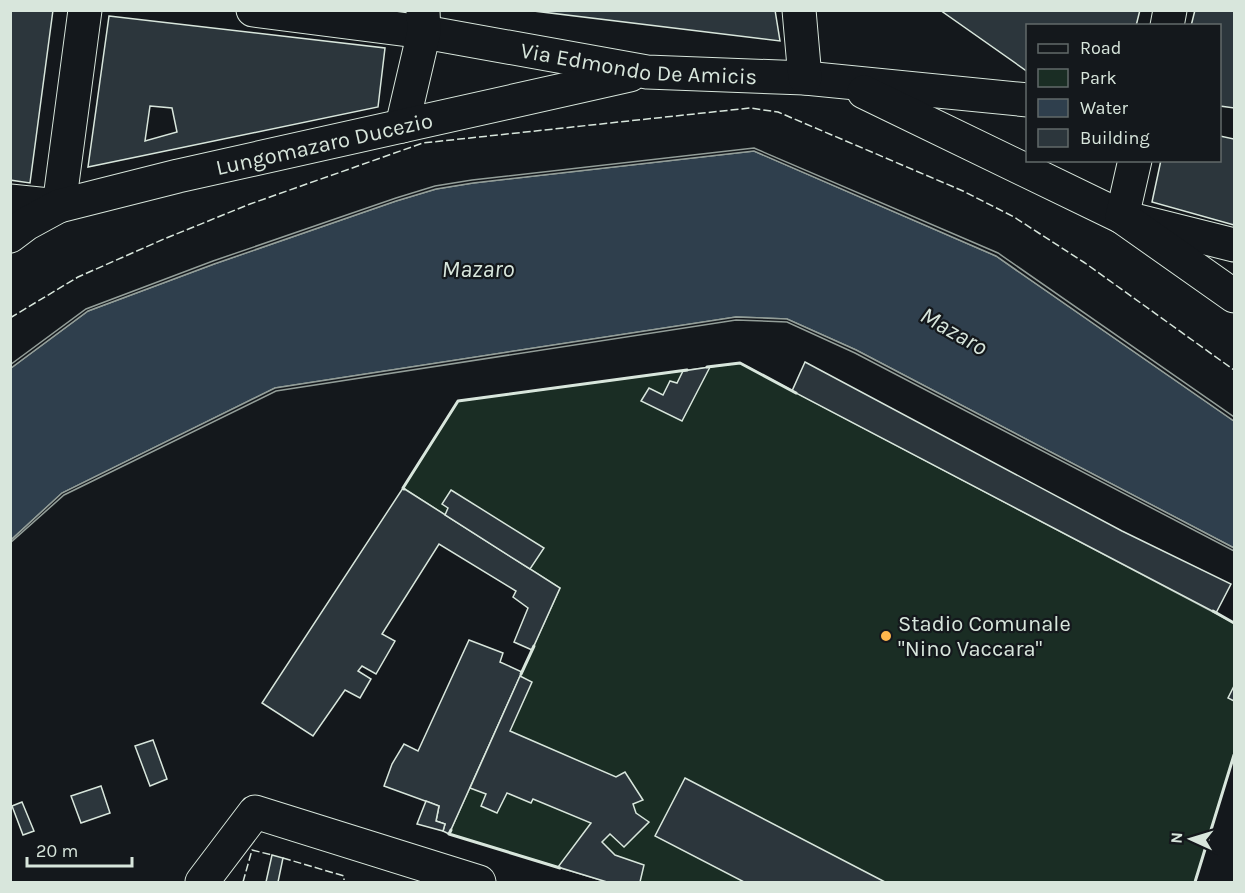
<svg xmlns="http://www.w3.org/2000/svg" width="1245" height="893" font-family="Karla,sans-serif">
  <rect width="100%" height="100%" fill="#14181c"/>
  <!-- green -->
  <path fill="#1a2d24" stroke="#939e99" stroke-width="1.5" d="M740 363 1234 623V755L1195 882H607L449 834 560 588 403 488 458 401Z"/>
  <!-- water -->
  <path fill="#2f3f4d" stroke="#939e99" stroke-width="1.5" d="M754 151 996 256 1234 421V548L856 350 787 319 736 317 275 388 62 493 11 540V368L88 311 214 264 396 201 436 189 473 183Z"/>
  <!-- pier -->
  <g fill="#14181c" stroke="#939e99" stroke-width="1.5">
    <path d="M754 148 998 253 1234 417V421L996 256 754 151 473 183 436 189 396 201 214 264 88 311 11 368 10 365 86 309 213 261 396 198 435 186 472 180Z"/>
    <path d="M736 317 787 319 856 350 1234 548V551L855 353 787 322 736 320 276 391 64 495 10 543 11 540 62 493 275 388Z"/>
  </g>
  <!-- building -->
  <g fill="#2c363c" stroke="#d8e6dc" stroke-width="1.5" fill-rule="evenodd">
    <path d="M10 10H53L30 183 10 180Z"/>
    <path d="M775 10 780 41 534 11V10Z"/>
    <path d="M940 10H1140L1136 26H1028V72Z"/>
    <path d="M1195 10H1234V108L1220 106V26H1191Z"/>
    <path d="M109 16 385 48 378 107 88 167ZM150 106 172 108 177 132 145 141Z"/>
    <path d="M1220 136 1234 139V225L1152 202 1161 160H1220Z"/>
    <path d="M805 362 1122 531 1231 584 1216 613 792 391Z"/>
    <path d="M710 367 682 421 641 401 649 388 663 395 670 381 677 383 683 371Z"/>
    <path d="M403 488 560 588 532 650 514 642 528 608 513 597 516 591 439 544 382 634 395 641 376 674 362 666 358 671 371 679 360 698 345 690 313 736 262 703Z"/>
    <path d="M451 490 544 548 530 569 445 515 448 508 442 504Z"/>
    <path d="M469 640 503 653 500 662 522 672 449 834 443 831 445 824 436 821 439 806 384 786 392 764 404 744 418 751Z"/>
    <path d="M520 676 532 682 510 731 616 777 625 772 643 800 633 804 636 813 649 822 624 847 610 834 602 842 615 855 644 865 640 882H607L558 867 591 823 533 799 531 803 507 793 497 813 481 806 486 794 470 788Z"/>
    <path d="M1234 686V701L1228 698Z"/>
    <path d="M153 740 167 779 150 786 135 746Z"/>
    <path d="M685 778 885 882H744L655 836Z"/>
    <path d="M101 786 110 813 81 823 71 796Z"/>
    <path d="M426 801 439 806 436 821 445 824 443 831 417 824Z"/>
    <path d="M22 802 34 831 23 835 12 806Z"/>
    <path d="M272 855 283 858 278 882H266Z"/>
  </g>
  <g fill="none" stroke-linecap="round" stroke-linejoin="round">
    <defs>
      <g id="minor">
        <path id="s1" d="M253 10 424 32 647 72 805 78 1028 100"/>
        <path d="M799 10 805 78"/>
        <path d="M864 92 1122 217 1234 245"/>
        <path d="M402 126 424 32 423 11"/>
        <path d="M10 201 59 206 85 10"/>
        <path id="s2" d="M10 236 26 224 59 206 178 176 630 75"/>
        <path d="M202 882 255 812 479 882"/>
      </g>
      <g id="major">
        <path d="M1167 26 1170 10"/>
        <path d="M1135 160 1122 217 1234 296"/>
      </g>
    </defs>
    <!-- minor casing -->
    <use href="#minor" stroke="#d8e6dc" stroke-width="35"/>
    <!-- major casing -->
    <use href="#major" stroke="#d8e6dc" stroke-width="35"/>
    <!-- minor -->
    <use href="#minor" stroke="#14181c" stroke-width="33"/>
    <!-- major -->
    <use href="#major" stroke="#14181c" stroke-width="33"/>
    <!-- fence -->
    <g stroke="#d8e6dc" stroke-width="1.5" stroke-dasharray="8 3" stroke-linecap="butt">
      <path d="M10 318 78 277 164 239 250 204 423 143 750 108 778 112 963 191 1014 217 1085 263 1234 370"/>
      <path d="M283 858 344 876V880"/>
      <path d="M243 882 252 850 272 855"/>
    </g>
    <!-- wall -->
    <g stroke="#d8e6dc" stroke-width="3">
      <path d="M707 367 740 363 796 393"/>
      <path d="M404 489 403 488 458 401 687 370"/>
      <path d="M1213 611 1234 623"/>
      <path d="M521 674 534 646"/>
      <path d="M451 830 449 834 560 868"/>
      <path d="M1195 882 1234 755"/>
    </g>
  </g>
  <!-- markers -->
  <circle fill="#ffb74d" stroke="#14181c" stroke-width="2" cx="886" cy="636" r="6"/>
  <g text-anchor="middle" stroke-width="4.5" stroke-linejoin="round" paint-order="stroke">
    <!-- street labels -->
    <g font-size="22" fill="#d8e6dc" stroke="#14181c">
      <text dy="8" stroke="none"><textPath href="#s1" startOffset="390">Via Edmondo De Amicis</textPath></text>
      <text dy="8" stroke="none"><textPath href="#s2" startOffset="330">Lungomazaro Ducezio</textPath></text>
    </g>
    <!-- poi labels -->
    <g font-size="22" fill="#d8e6dc" stroke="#14181c" text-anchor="start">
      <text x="898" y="631">Stadio Comunale<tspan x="898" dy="25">"Nino Vaccara"</tspan></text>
    </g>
    <!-- water labels -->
    <g font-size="24" font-style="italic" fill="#d8e6dc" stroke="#14181c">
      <text x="478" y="277">Mazaro</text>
      <text transform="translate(954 331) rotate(30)" y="8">Mazaro</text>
    </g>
  </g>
  <!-- border -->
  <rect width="1245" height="893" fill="none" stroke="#d8e6dc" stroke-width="24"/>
  <!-- legend -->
  <rect x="1026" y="24" width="195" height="138" fill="#14181c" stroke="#626a69" stroke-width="1.5"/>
  <rect x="1038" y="44" width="30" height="9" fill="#14181c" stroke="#626a69" stroke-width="1.5"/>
  <text x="1080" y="54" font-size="18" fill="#d8e6dc">Road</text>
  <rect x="1038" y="69" width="30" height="18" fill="#1a2d24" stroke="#626a69" stroke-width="1.5"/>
  <text x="1080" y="84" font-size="18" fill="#d8e6dc">Park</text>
  <rect x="1038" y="99" width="30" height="18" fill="#2f3f4d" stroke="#626a69" stroke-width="1.5"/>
  <text x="1080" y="114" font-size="18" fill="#d8e6dc">Water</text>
  <rect x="1038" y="129" width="30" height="18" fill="#2c363c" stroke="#626a69" stroke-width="1.5"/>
  <text x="1080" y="144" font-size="18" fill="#d8e6dc">Building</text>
  <!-- north arrow -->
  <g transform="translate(1191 839) rotate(274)" stroke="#14181c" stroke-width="4.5" paint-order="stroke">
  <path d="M0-4.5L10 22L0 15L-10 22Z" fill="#d8e6dc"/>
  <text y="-9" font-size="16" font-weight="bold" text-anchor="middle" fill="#d8e6dc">N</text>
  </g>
  <!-- scale -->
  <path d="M27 857v9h105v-9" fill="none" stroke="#d8e6dc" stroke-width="3"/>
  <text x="36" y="857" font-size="18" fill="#d8e6dc" stroke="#14181c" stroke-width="4.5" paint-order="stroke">20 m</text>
</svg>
